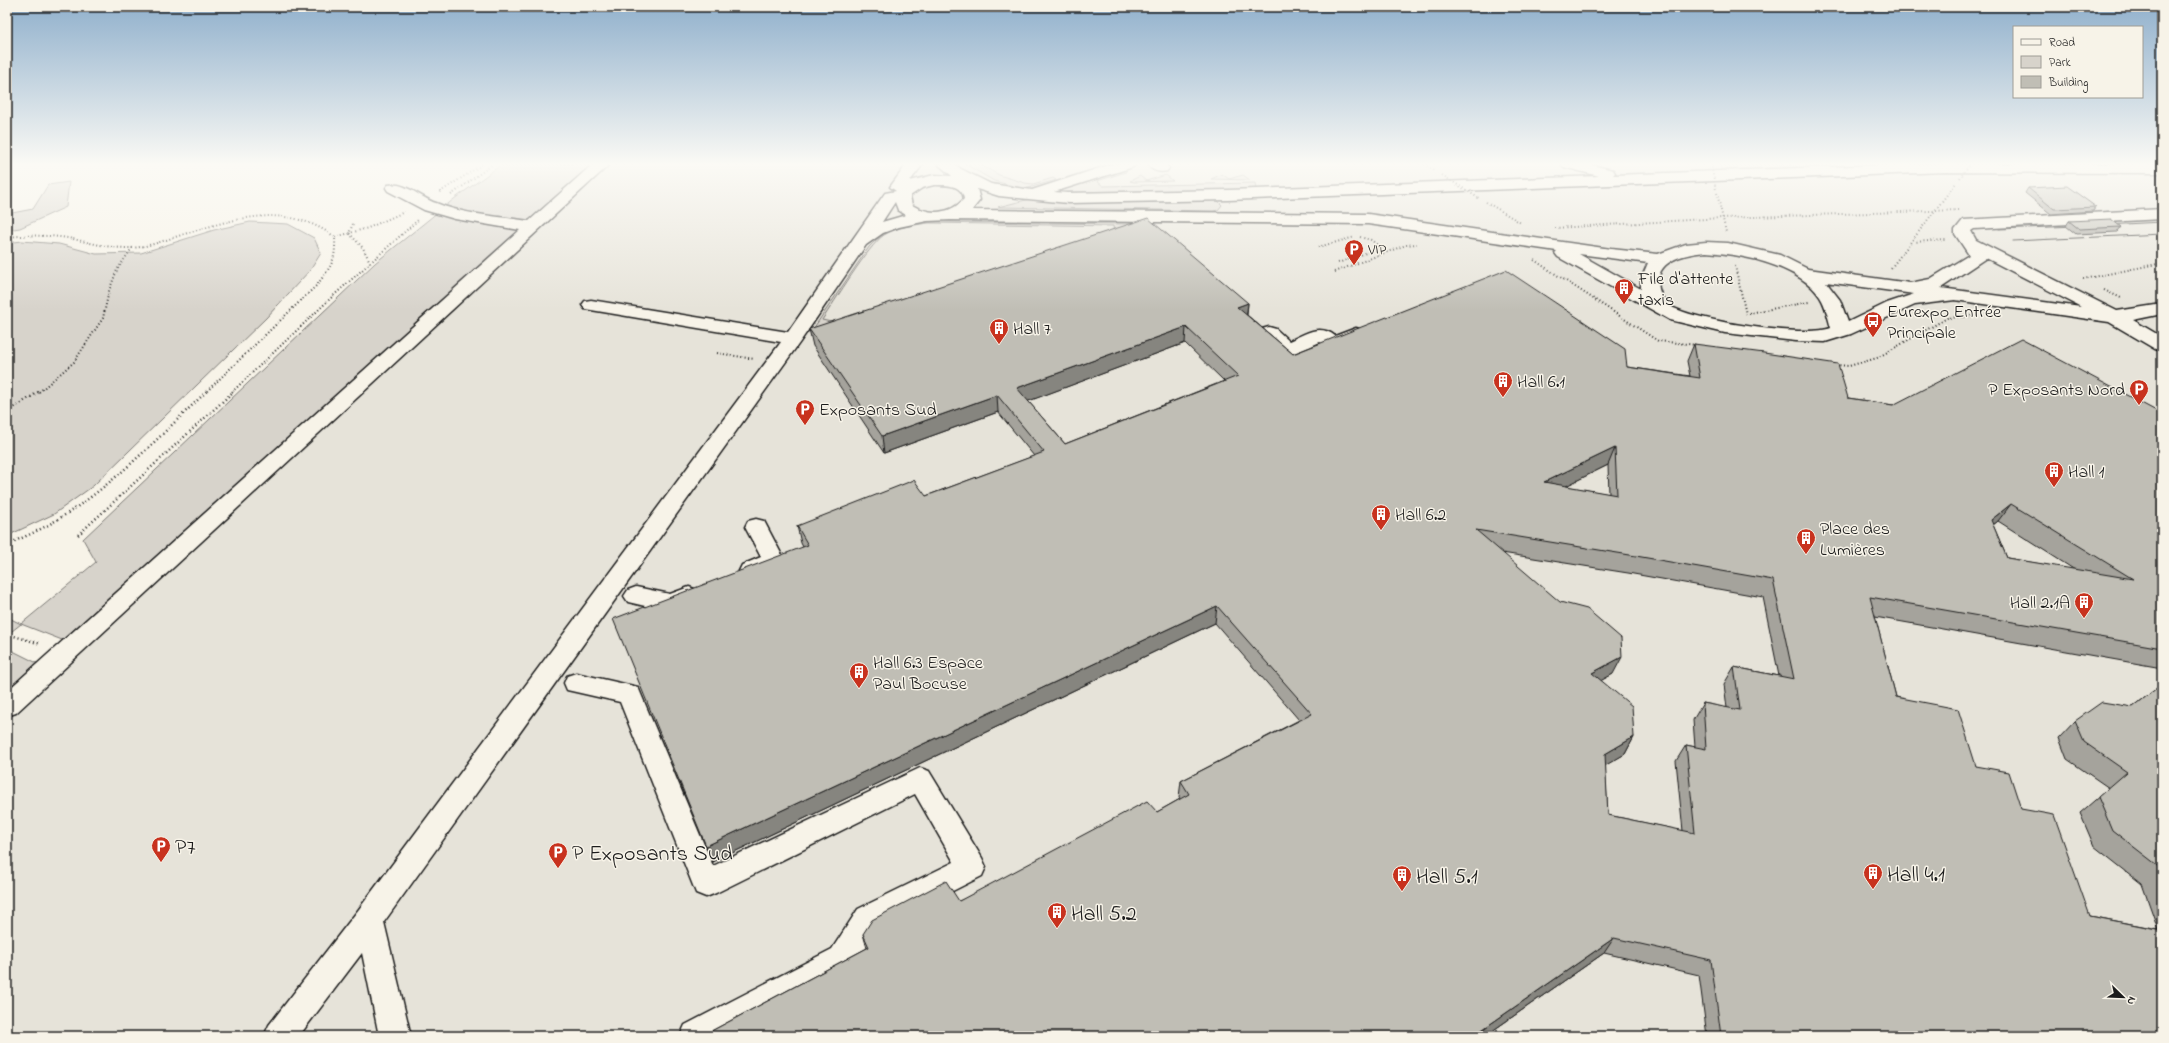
<svg xmlns="http://www.w3.org/2000/svg" width="2169" height="1043" font-family="'Indie Flower',sans-serif">
  <rect width="100%" height="100%" fill="#f7f3e8"/>
  <filter id="ink" filterUnits="userSpaceOnUse"><feTurbulence type="fractalNoise" baseFrequency=".025" numOctaves="2"/><feDisplacementMap in="SourceGraphic" scale="8" xChannelSelector="R" yChannelSelector="G"/><feConvolveMatrix kernelMatrix="1 2 1 2 8 2 1 2 1" color-interpolation-filters="sRGB"/></filter>
  <g filter="url(#ink)">
    <!-- built -->
    <path fill="#e6e3d9" d="M594 164H2162V1036H7V690Z"/>
    <!-- green -->
    <g fill="#d7d3cb" stroke="#7a7874">
      <path d="M502 164H594L62 640 21 624 7 635V617L21 624 96 562 83 539 375 263 454 199Z"/>
      <path d="M965 164H979L999 175 1025 183 1033 184 1053 178 1056 180 1025 189 994 181Z"/>
      <path d="M1720 164H1781L1804 168 1722 172Z"/>
      <path d="M1125 169 1126 172 1097 181 1103 186 1255 183 1256 190 1054 192Z"/>
      <path d="M1222 174 1229 179 1243 175 1250 180 1211 179Z"/>
      <path d="M1166 175 1173 181 1134 182 1130 181 1140 176 1146 181Z"/>
      <path d="M69 182 66 207 20 228 7 230V214L33 209 48 185Z"/>
      <path d="M1030 199H1216L1222 205 1218 210 1213 211 998 207Z"/>
      <path d="M250 222 288 224 314 238 321 253 311 269 266 318 93 486 54 514 7 536V243L22 241 59 244 96 254 141 253 214 230Z"/>
      <path d="M941 222 1130 224 1114 233 1113 226 929 223C914 225 897 227 884 235 868 246 835 301 822 320L836 323 813 329 869 247C888 226 914 222 941 222Z"/>
      <path d="M7 648 37 663 7 690Z"/>
    </g>
    <g fill="none" stroke-linecap="round" stroke-linejoin="round">
      <defs>
        <g id="minor">
          <path d="M593 164H610L16 713 7 716V691L520 230 455 219 424 210 388 191 386 188 388 185C404 181 421 198 436 203 464 215 499 216 529 221Z"/>
          <path d="M907 164H923L910 181 934 175 952 176 938 164H955L961 169 991 184 1032 190 1112 164H1136L1133 167 1054 192 1068 193 1228 190 1599 176 1564 167 1561 164H1588L1613 170 1615 173 1613 175 1907 164H2162V173L1944 172 1228 200 1068 203 999 196 977 189 980 200 972 210 1368 214 1611 249 1658 254 1686 244 1706 242 1728 243 1780 255 1808 269 1910 283 1930 279 1969 255 1955 234V230L1963 220 2162 209V219L1974 229 1971 231 1976 240 2117 311 2162 304V314L2133 320 2162 337V351L2155 349 2109 322 1955 300 1915 305 1851 334 1825 342 1796 341 1725 333 1670 320 1558 257 1555 253 1557 251 1368 224 950 220 927 221 899 227 883 233 866 245 800 342 384 922 411 1036H379L362 953 299 1036H264L269 1025 359 909 781 342 591 310 585 309 582 305 585 301 591 300 788 332 885 193 896 191 890 187ZM934 185C946 185 962 184 964 199 950 215 929 215 912 205L910 196 922 188ZM895 202 898 210 906 215 882 222ZM1706 252C1741 254 1799 265 1820 297 1826 306 1828 318 1831 328 1805 338 1695 321 1670 306 1664 302 1661 296 1659 289 1653 260 1685 254 1706 252ZM1579 254 1648 263 1641 279V289ZM1986 258 2081 307 1941 288ZM1826 282 1914 294 1887 303 1848 322 1840 300Z"/>
          <path d="M1147 164H1165L1169 168 1167 171C1159 173 1152 171 1147 164Z"/>
          <path d="M1269 327 1276 329 1289 341C1305 334 1320 323 1335 336L1356 328 1363 330 1365 334C1360 341 1343 348 1334 348 1328 349 1324 345 1320 342 1292 354 1281 364 1260 333L1262 329Z"/>
          <path d="M756 519 764 521 785 561C779 573 755 581 742 577L739 571 742 565 761 557 745 527 748 521Z"/>
          <path d="M636 587 670 594 689 587 697 590 701 596 697 602 671 612 628 602 624 596 628 590Z"/>
          <path d="M576 673 638 687 713 866 920 768 929 771 982 858 986 867 982 876 878 929 854 969 728 1036H680L685 1025 832 949 858 909 954 862 915 794 716 893 706 897 696 893 620 702 567 690 564 683 567 676Z"/>
        </g>
      </defs>
      <!-- minor casing -->
      <use href="#minor" stroke="#1c1c1c" stroke-width="3"/>
      <!-- path-far1 -->
      <g stroke="#1c1c1c" stroke-width="2" stroke-dasharray="1 2.5" stroke-linecap="butt">
        <path d="M1424 164 1434 170"/>
        <path d="M440 192 483 164"/>
        <path d="M1717 193 1726 232"/>
        <path d="M451 195 493 164"/>
        <path d="M1486 202 1521 223"/>
        <path d="M353 224 349 233 363 248 370 262"/>
        <path d="M1555 228 1722 218 1959 210"/>
        <path d="M7 237C27 235 48 235 68 238 88 242 107 248 128 248 144 248 160 242 175 237 230 220 284 200 335 237 336 262 331 266 317 285L206 392"/>
        <path d="M335 237 368 228 404 212"/>
        <path d="M1360 237 1371 240 1387 252"/>
        <path d="M1913 242 1946 240"/>
        <path d="M1318 247 1355 237"/>
        <path d="M1534 260 1658 341 1697 345"/>
        <path d="M1338 263 1380 248"/>
        <path d="M1735 266 1746 314"/>
        <path d="M1891 268 1956 183"/>
        <path d="M1334 272 1406 245 1417 244"/>
        <path d="M2083 279 2162 263"/>
        <path d="M2104 290 2121 298"/>
        <path d="M1749 313 1809 302"/>
        <path d="M717 353 754 359"/>
        <path d="M1836 365 1849 366 1877 358 1947 318 1975 316"/>
        <path d="M39 392 74 362 103 318 109 291 117 270 132 248"/>
        <path d="M232 392 332 297 418 220"/>
      </g>
      <!-- path -->
      <g stroke="#1c1c1c" stroke-width="2.5" stroke-dasharray="1 3" stroke-linecap="butt">
        <path d="M7 412 40 391"/>
        <path d="M78 535 234 391"/>
        <path d="M7 544C88 514 146 449 207 391"/>
        <path d="M7 634 41 644"/>
      </g>
      <!-- minor -->
      <use href="#minor" fill="#f7f3e8" fill-rule="evenodd"/>
      <!-- tram -->
      <g stroke="#1c1c1c" stroke-width="1">
        <path d="M2106 225 2162 222"/>
        <path d="M1999 229 2078 226"/>
        <path d="M2013 241 2162 234"/>
      </g>
      <!-- path-bridge -->
      <g stroke="#1c1c1c" stroke-width="2" stroke-dasharray="1 2.5" stroke-linecap="butt">
        <path d="M1711 164 1716 190"/>
        <path d="M1442 175 1480 199"/>
        <path d="M1960 178 1970 164"/>
      </g>
    </g>
    <!-- wall -->
    <g fill="#a5a39c" stroke="#1c1c1c" fill-rule="evenodd">
      <path d="M2028 188 2096 207 2093 211 2051 214 2025 193Z"/>
      <path d="M2069 221 2121 227 2117 232 2076 234 2066 226Z"/>
      <path d="M1248 303 1247 315 1293 354 1627 367 1690 376 1687 361 1694 344 1848 398 1893 405 2162 414V668L1875 617 1896 697 1976 766 2021 809 2090 916 2158 929 2142 884 2094 846 2080 813 2109 788 2067 759 2059 738 2075 721 2133 707 2162 684V1036H1707L1699 975 1604 953 1485 1036H702L867 948 863 934 959 901 1157 812 1180 799 1179 797 1181 781 1299 720 1215 623 713 862 803 547 801 543 797 526 926 496 1034 456 998 412 884 453 813 346 809 329ZM1185 343 1224 381 1065 444 1028 401ZM1608 465 1609 494 1565 486ZM1998 521 2075 570 2007 558 1993 525ZM1502 553 1628 573 1763 597 1779 676 1734 667 1724 684 1727 708 1703 703 1693 720 1695 747 1686 745 1676 761 1683 831 1608 815 1605 765 1625 754 1634 737 1601 680 1613 674Z"/>
    </g>
    <!-- shaded-wall -->
    <g fill="#86857f" stroke="#1c1c1c">
      <path d="M1248 303 1246 320 1237 307Z"/>
      <path d="M1186 327 1185 343 1018 405 1017 388Z"/>
      <path d="M997 395 998 412 884 453 882 436Z"/>
      <path d="M1615 448 1608 465 1538 500 1544 482Z"/>
      <path d="M2011 504 1998 521 1978 537 1991 520Z"/>
      <path d="M1217 606 1215 623 713 862 706 846Z"/>
      <path d="M1622 657 1613 674 1584 690 1592 673Z"/>
      <path d="M1634 737 1625 754 1596 771 1605 754Z"/>
      <path d="M1614 938 1604 953 1485 1036H1473Z"/>
    </g>
    <!-- building -->
    <g fill="#c0beb5" stroke="#1c1c1c" fill-rule="evenodd">
      <path d="M2067 186 2096 207 2054 209 2028 188Z"/>
      <path d="M1148 218 1248 303 1237 307 1293 354 1506 270 1625 349 1627 367 1700 378 1694 344 1764 353 1838 364 1848 398 1893 405 2021 339 2162 414V648L1870 597 1896 697 1958 709 1976 766 2009 772 2021 809 2054 815 2090 916 2162 930V1036H1721L1711 960 1614 938 1473 1036H702L869 947 863 934 872 920 946 881 959 901 1147 801 1157 812 1189 794 1181 781 1312 714 1217 606 706 846 613 619 808 545 797 526 914 480 926 496 1044 452 997 395 882 436 809 329ZM1186 327 1238 376 1065 444 1017 388ZM1615 448 1617 495 1544 482ZM2011 504 2133 579 2007 558 1991 520ZM1476 530 1636 556 1773 580 1794 679 1734 667 1740 710 1703 703 1706 749 1686 745 1695 833 1608 815 1605 754 1634 737 1632 706 1592 673 1622 657 1621 638 1587 609 1560 602Z"/>
      <path d="M2111 219 2121 227 2079 229 2069 221Z"/>
      <path d="M2162 684V870L2161 868 2112 830 2098 797 2127 772 2084 742 2075 721 2102 702 2133 707Z"/>
    </g>
  </g>
  <!-- sky -->
  <linearGradient id="sky" x2="0" y2="1"><stop stop-color="#90b0cc"/><stop offset="0.53" stop-color="#fbfaf5"/><stop offset="1" stop-color="#fbfaf5" stop-opacity="0"/></linearGradient>
  <rect width="2169" height="310" fill="url(#sky)"/>
  <!-- icons -->
  <defs>
    <symbol id="parking-pin" viewBox="-11 -11 22 30"><path d="M0 17L-7.5 6A9.5 9.5 0 1 1 7.5 6Z" fill="#c8321e" stroke="#f7f3e8"/><path d="M-3.5-5.5H1a3.5 3.5 0 0 1 0 7H-1V5.5H-3.5ZM-1-3.4V-.6H.8a1.4 1.4 0 0 0 0-2.8Z" fill="#fff"/></symbol>
    <symbol id="building-pin" viewBox="-11 -11 22 30"><path d="M0 17L-7.5 6A9.5 9.5 0 1 1 7.5 6Z" fill="#c8321e" stroke="#f7f3e8"/><path d="M-4-6H4V6H1V3H-1V6H-4ZM-2.5-4.3h1.7v1.8h-1.7ZM.8-4.3h1.7v1.8H.8ZM-2.5-1h1.7V.8h-1.7ZM.8-1h1.7V.8H.8Z" fill="#fff"/></symbol>
    <symbol id="bus-pin" viewBox="-11 -11 22 30"><path d="M0 17L-7.5 6A9.5 9.5 0 1 1 7.5 6Z" fill="#c8321e" stroke="#f7f3e8"/><path d="M-5-6H5V4H4V6H2V4H-2V6H-4V4H-5ZM-3.5-4V0h7V-4ZM-3.5 1.2v1.5H-2V1.2ZM2 1.2v1.5H3.5V1.2Z" fill="#fff"/></symbol>
  </defs>
  <g fill-rule="evenodd">
    <use href="#parking-pin" x="1343" y="238" width="22" height="30"/>
    <use href="#building-pin" x="1613" y="277" width="22" height="30"/>
    <use href="#bus-pin" x="1862" y="310" width="22" height="30"/>
    <use href="#building-pin" x="988" y="317" width="22" height="30"/>
    <use href="#building-pin" x="1492" y="370" width="22" height="30"/>
    <use href="#parking-pin" x="2128" y="378" width="22" height="30"/>
    <use href="#parking-pin" x="794" y="398" width="22" height="30"/>
    <use href="#building-pin" x="2043" y="460" width="22" height="30"/>
    <use href="#building-pin" x="1370" y="503" width="22" height="30"/>
    <use href="#building-pin" x="1795" y="527" width="22" height="30"/>
    <use href="#building-pin" x="2073" y="591" width="22" height="30"/>
    <use href="#building-pin" x="848" y="661" width="22" height="30"/>
    <use href="#parking-pin" x="150" y="835" width="22" height="30"/>
    <use href="#parking-pin" x="547" y="841" width="22" height="30"/>
    <use href="#building-pin" x="1862" y="862" width="22" height="30"/>
    <use href="#building-pin" x="1391" y="864" width="22" height="30"/>
    <use href="#building-pin" x="1046" y="901" width="22" height="30"/>
  </g>
  <g text-anchor="middle" stroke-width="3" stroke-linejoin="round" paint-order="stroke">
    <!-- far-poi labels -->
    <g font-size="15" fill="#1c1c1c" stroke="#f7f3e8" text-anchor="start">
      <text x="1368" y="254">VIP</text>
    </g>
    <!-- poi labels -->
    <g font-size="18" fill="#1c1c1c" stroke="#f7f3e8" text-anchor="start">
      <text x="1638" y="284">File d'attente<tspan x="1638" dy="21">taxis</tspan></text>
      <text x="1887" y="317">Eurexpo Entrée<tspan x="1887" dy="21">Principale</tspan></text>
      <text x="1013" y="334">Hall 7</text>
      <text x="1517" y="387">Hall 6.1</text>
      <text x="2125" y="395" text-anchor="end">P Exposants Nord</text>
      <text x="819" y="415">Exposants Sud</text>
      <text x="2068" y="477">Hall 1</text>
      <text x="1395" y="520">Hall 6.2</text>
      <text x="1820" y="534">Place des<tspan x="1820" dy="21">Lumières</tspan></text>
      <text x="2070" y="608" text-anchor="end">Hall 2.1A</text>
      <text x="873" y="668">Hall 6.3 Espace<tspan x="873" dy="21">Paul Bocuse</tspan></text>
    </g>
    <!-- near-poi labels -->
    <g font-size="22" fill="#1c1c1c" stroke="#f7f3e8" text-anchor="start">
      <text x="175" y="854">P7</text>
      <text x="572" y="860">P Exposants Sud</text>
      <text x="1887" y="881">Hall 4.1</text>
      <text x="1416" y="883">Hall 5.1</text>
      <text x="1071" y="920">Hall 5.2</text>
    </g>
  </g>
  <!-- margin -->
  <rect width="2169" height="1043" fill="none" stroke="#f7f3e8" stroke-width="24"/>
  <rect x="12" y="12" width="2145" height="1019" fill="none" stroke="#1c1c1c" stroke-width="1.5" filter="url(#ink)"/>
  <!-- legend -->
  <rect x="2013" y="26" width="130" height="72" fill="#f7f3e8" stroke="#9f9d96"/>
  <rect x="2021" y="39" width="20" height="6" fill="#f7f3e8" stroke="#9f9d96"/>
  <text x="2049" y="46" font-size="12" fill="#1c1c1c">Road</text>
  <rect x="2021" y="56" width="20" height="12" fill="#d7d3cb" stroke="#9f9d96"/>
  <text x="2049" y="66" font-size="12" fill="#1c1c1c">Park</text>
  <rect x="2021" y="76" width="20" height="12" fill="#c0beb5" stroke="#9f9d96"/>
  <text x="2049" y="86" font-size="12" fill="#1c1c1c">Building</text>
  <!-- north arrow -->
  <g transform="translate(2123 997) rotate(113)" stroke="#f7f3e8" stroke-width="3" paint-order="stroke">
  <path d="M0-3L7 15L0 10L-7 15Z" fill="#1c1c1c"/>
  <text y="-6" font-size="11" font-weight="bold" text-anchor="middle" fill="#1c1c1c">N</text>
  </g>
</svg>
